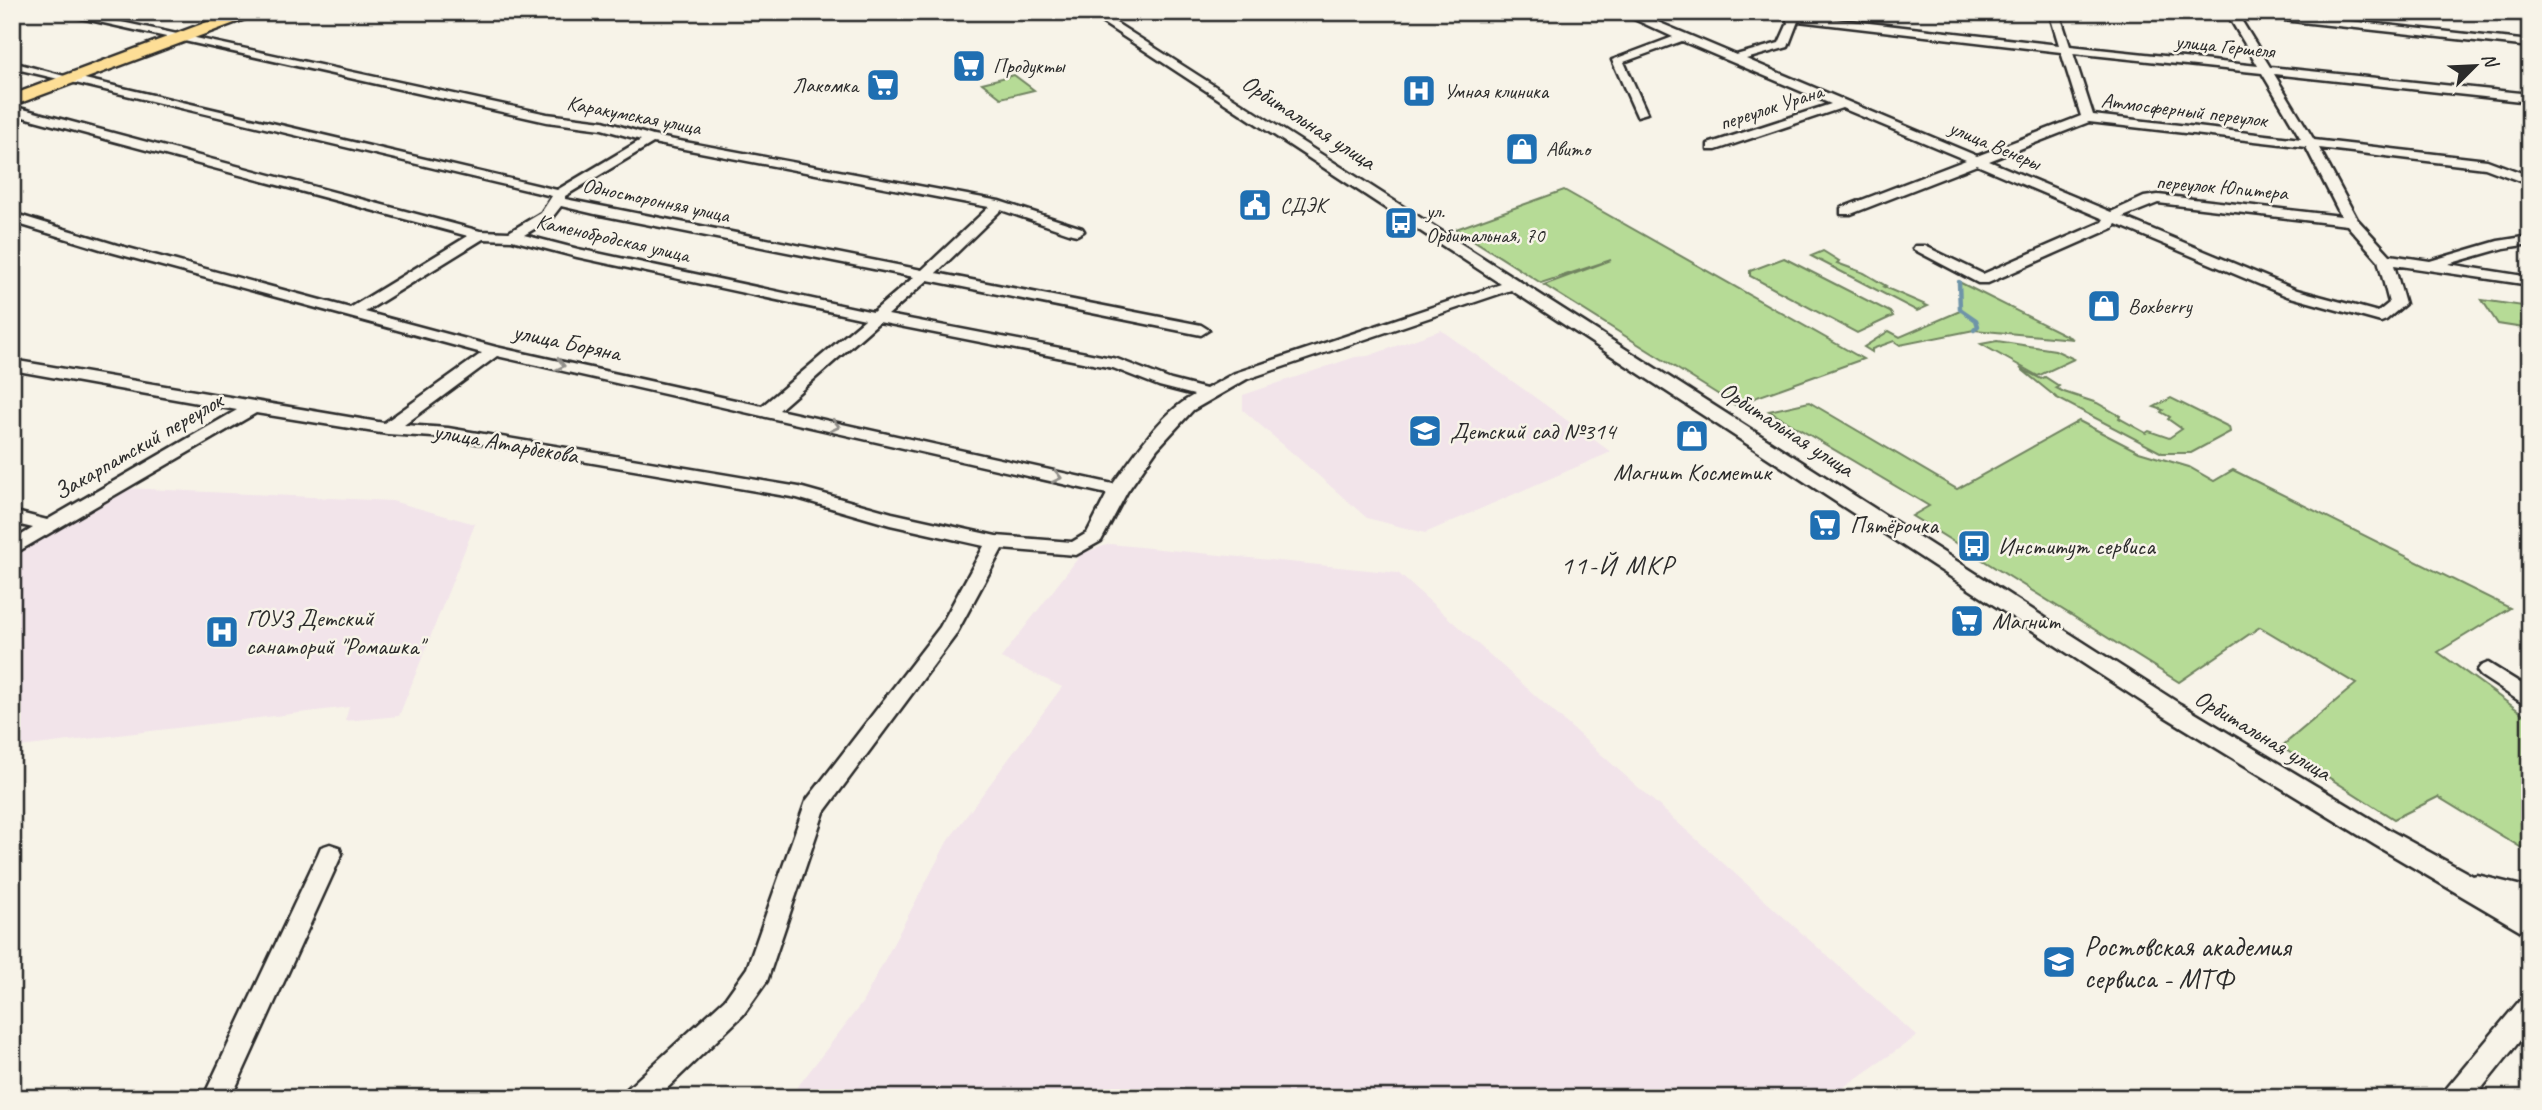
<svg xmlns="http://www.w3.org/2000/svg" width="2542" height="1110" font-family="Caveat,sans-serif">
  <rect width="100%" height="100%" fill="#f7f3e8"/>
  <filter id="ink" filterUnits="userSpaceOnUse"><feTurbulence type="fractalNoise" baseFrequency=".0143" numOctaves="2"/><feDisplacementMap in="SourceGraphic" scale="14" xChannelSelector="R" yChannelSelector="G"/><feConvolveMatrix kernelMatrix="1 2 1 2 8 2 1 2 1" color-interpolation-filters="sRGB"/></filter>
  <g filter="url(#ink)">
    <!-- built -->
    <g fill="#f2e4ea">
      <path d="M1441 330 1611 452 1425 533 1367 518 1243 410V395L1355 357 1368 356Z"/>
      <path d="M127 488 392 501 475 524 399 716 345 721 349 707 12 748V557Z"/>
      <path d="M1110 544 1398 573 1917 1036 1828 1098H789L862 1003 947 842 1062 687 1001 658 1082 553Z"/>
    </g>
    <!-- green -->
    <g fill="#b6db96" stroke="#708360" stroke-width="2">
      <path d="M1014 75 1034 90 1001 98 982 83Z"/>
      <path d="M1564 190 1863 359 1735 405 1544 285 1611 260 1541 283 1456 229Z"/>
      <path d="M1823 251 1839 261 1837 263 1864 273 1886 286 1884 287 1928 306 1917 311 1811 256Z"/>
      <path d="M1784 258 1890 312 1893 316 1857 333 1750 276V271Z"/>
      <path d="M1959 282 2073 339 1974 330 1900 345 1894 341 1872 349V352L1864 347 1889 331 1900 337 1960 311Z"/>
      <path d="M2482 300 2530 307V329L2498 324Z"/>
      <path d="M1997 341 2055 350 2074 359 2038 376 1981 344Z"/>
      <path d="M2020 368 2041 379 2045 377 2059 386 2056 388 2064 392 2097 403 2120 416 2119 418 2146 433 2149 431 2169 438 2182 429 2168 419 2170 417 2161 412 2163 410 2154 407 2171 398 2229 427 2230 432 2191 453H2162L2057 398Z"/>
      <path d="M1809 402 1957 489 2079 421 2139 452 2189 467 2214 481 2233 470 2510 608 2438 652 2530 719V853L2438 797 2394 819 2281 747 2356 684 2260 627 2179 682 1912 516 1929 506 1769 411Z"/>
    </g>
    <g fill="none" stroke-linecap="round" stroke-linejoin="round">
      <!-- stream -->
      <path stroke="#6e94a8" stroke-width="4.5" d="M1959 282 1960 309 1976 320 1978 326 1974 330"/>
      <defs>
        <g id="minor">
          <path d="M54 12H75L547 114 603 121 653 136 999 201 1082 228 1084 231 1077 235 1072 234 1001 210 936 273 1201 325 1209 330 1201 335 928 280 888 315 1117 359 1171 380 1206 389 1235 373 1501 284 1086 12H1099L2180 704 2391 831 2473 876 2477 875 2530 888V909L2524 908 2530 912V936L2375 845 2164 716 1511 290 1247 379 1193 410 1157 449 1127 492 1101 541 1076 555 1002 549 955 636 824 812 767 981 743 1015 657 1098H623L627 1089 725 999 747 968 806 801 940 627 984 546 890 525 797 498 448 438 387 434 256 413 12 555V541L33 528 12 523V511L47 520 237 410 12 370V360L384 423 482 353 107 251 12 222V213L117 245 350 308 468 236 12 114V106L480 231 509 232 541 213 552 196 12 68V62L68 77 72 76 557 190 641 140 602 129 547 122ZM653 143 989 207 922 270 565 199V196ZM561 206 595 214 914 277 873 312 578 249 524 235 551 219ZM483 239 512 240 577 257 865 319 762 406 496 347 365 312ZM879 322 1113 368 1159 386 1194 395C1160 414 1136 453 1113 484L779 410ZM497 356 1107 494 1087 533 1072 542 996 536 892 513 799 487 448 428 404 425Z"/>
          <path d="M1619 12H1634L1736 55 1779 43 1788 23 1786 17 1791 14 2059 45 2049 12H2059L2070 46 2258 66 2226 12H2268L2530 41V47L2238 15 2270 67 2530 94V102L2274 74 2314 140 2487 160 2530 176V185L2485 168 2319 148 2357 219 2390 255 2430 261 2498 241 2530 236V244L2504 248 2448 264 2530 277V285L2394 265 2405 304 2386 320 2381 322 2287 296 2116 224 2113 228 1988 283H1978L1913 249 1915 246H1925L1983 274 2102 222 2104 219 1977 165 1851 214H1841V208L1966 160 1842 108 1716 150H1708V144L1831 104 1682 41 1624 62 1647 113 1637 116 1612 60 1673 37ZM1798 21 2061 52 2081 116 1977 156 1746 59 1788 47ZM2073 53 2262 73 2301 139 2093 115ZM2089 122 2306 147 2341 216 2158 195 2144 197 2111 212 1989 161ZM2158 203 2347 225 2378 260 2389 303 2378 312 2297 290 2123 217Z"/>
          <path d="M2488 663 2530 689V708L2481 676 2477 671 2481 666Z"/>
          <path d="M330 844 339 847 342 854 231 1098H203L318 854 321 847Z"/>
          <path d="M2530 995V1028L2474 1098H2442L2446 1089 2521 999Z"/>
        </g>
        <path id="primary" d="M234 12H258L256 15 12 106V95Z"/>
      </defs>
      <!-- minor casing -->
      <use href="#minor" stroke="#2b2b2b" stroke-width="5"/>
      <!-- primary casing -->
      <use href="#primary" stroke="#2b2b2b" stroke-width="5"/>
      <!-- minor -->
      <use href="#minor" fill="#f7f3e8" fill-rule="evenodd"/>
      <!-- primary -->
      <use href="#primary" fill="#fdde96" fill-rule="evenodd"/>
    </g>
    <!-- one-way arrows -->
    <defs><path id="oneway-chevron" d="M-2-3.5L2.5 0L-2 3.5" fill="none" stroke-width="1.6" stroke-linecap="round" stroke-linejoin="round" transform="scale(1.75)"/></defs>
    <g stroke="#918f8a">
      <use href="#oneway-chevron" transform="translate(560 365) rotate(12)"/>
      <use href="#oneway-chevron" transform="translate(835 426) rotate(13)"/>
      <use href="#oneway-chevron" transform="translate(1057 477) rotate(13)"/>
    </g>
  </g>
  <!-- icons -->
  <defs>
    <symbol id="supermarket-square" viewBox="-11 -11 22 22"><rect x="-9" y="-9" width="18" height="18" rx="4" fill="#1f6fb2" stroke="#f7f3e8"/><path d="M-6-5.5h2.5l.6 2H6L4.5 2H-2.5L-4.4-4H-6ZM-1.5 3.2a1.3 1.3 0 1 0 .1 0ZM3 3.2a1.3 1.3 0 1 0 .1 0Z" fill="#fff"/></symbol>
    <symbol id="hospital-square" viewBox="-11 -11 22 22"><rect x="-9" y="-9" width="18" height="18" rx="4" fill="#1f6fb2" stroke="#f7f3e8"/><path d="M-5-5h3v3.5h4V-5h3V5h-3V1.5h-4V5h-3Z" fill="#fff"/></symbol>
    <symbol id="shop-square" viewBox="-11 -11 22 22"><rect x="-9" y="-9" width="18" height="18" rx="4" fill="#1f6fb2" stroke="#f7f3e8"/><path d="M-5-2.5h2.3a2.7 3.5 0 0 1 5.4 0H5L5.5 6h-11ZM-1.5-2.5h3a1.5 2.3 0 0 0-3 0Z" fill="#fff"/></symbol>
    <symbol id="civic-square" viewBox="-11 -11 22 22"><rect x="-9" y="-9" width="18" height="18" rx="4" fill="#1f6fb2" stroke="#f7f3e8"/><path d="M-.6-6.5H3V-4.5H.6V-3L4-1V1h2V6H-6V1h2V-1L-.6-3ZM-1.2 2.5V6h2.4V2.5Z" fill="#fff"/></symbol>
    <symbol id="bus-square" viewBox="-11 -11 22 22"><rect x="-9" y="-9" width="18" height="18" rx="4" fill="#1f6fb2" stroke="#f7f3e8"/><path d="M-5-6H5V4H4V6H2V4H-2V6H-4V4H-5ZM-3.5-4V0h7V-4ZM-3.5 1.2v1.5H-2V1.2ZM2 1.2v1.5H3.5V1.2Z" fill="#fff"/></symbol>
    <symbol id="school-square" viewBox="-11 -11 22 22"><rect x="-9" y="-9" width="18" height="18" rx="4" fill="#1f6fb2" stroke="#f7f3e8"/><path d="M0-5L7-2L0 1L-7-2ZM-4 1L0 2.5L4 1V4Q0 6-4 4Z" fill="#fff"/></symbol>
    <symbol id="university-square" viewBox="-11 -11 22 22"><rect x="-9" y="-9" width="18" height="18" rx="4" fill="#1f6fb2" stroke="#f7f3e8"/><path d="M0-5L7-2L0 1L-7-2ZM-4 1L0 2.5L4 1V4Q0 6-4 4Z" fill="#fff"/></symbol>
  </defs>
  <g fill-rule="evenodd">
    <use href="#supermarket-square" x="950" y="47" width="38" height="38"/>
    <use href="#supermarket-square" x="864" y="66" width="38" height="38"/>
    <use href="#hospital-square" x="1400" y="72" width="38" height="38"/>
    <use href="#shop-square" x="1503" y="130" width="38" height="38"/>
    <use href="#civic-square" x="1236" y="186" width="38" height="38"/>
    <use href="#bus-square" x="1382" y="204" width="38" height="38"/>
    <use href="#shop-square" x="2085" y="287" width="38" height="38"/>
    <use href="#school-square" x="1406" y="412" width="38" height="38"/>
    <use href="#shop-square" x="1673" y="417" width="38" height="38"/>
    <use href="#supermarket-square" x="1806" y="506" width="38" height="38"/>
    <use href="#bus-square" x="1955" y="527" width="38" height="38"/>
    <use href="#supermarket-square" x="1948" y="602" width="38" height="38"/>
    <use href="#hospital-square" x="203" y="613" width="38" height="38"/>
    <use href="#university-square" x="2040" y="943" width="38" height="38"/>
  </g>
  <g text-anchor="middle" stroke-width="5" stroke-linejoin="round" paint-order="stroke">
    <!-- far-street labels -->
    <g font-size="21" fill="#2b2b2b" stroke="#f7f3e8">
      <text transform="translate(2225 46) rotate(6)" y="7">улица Гершеля</text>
      <text transform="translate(1771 107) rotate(-18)" y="7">переулок Урана</text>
      <text transform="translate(2184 110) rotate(7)" y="7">Атмосферный переулок</text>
      <text transform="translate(634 115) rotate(11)" y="7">Каракумская улица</text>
      <text transform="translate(1995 145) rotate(23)" y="7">улица Венеры</text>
      <text transform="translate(2222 187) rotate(5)" y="7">переулок Юпитера</text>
      <text transform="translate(656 200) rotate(12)" y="7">Односторонняя улица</text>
      <text transform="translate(613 238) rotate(13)" y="7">Каменобродская улица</text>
    </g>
    <!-- far-poi labels -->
    <g font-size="21" fill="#2b2b2b" stroke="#f7f3e8" text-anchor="start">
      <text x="993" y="73">Продукты</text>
      <text x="858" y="92" text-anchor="end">Лакомка</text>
      <text x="1444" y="98">Умная клиника</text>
      <text x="1546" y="156">Авито</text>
      <text x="1280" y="212">СДЭК</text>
      <text x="1426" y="218">ул.<tspan x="1426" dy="24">Орбитальная, 70</tspan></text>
      <text x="2128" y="313">Boxberry</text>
    </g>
    <!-- street labels -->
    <g font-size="24" fill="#2b2b2b" stroke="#f7f3e8">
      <text transform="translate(1309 122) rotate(33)" y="8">Орбитальная улица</text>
      <text transform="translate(567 342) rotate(12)" y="8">улица Боряна</text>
      <text transform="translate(1787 429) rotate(33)" y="8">Орбитальная улица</text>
      <text transform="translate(506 443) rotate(10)" y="8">улица Атарбекова</text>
      <text transform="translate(138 446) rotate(-30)" y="8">Закарпатский переулок</text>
      <text transform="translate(2263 735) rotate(31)" y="8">Орбитальная улица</text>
    </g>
    <!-- poi labels -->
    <g font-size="24" fill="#2b2b2b" stroke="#f7f3e8" text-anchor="start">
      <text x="1450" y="439">Детский сад №314</text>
      <text x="1692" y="480" text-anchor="middle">Магнит Косметик</text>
      <text x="1850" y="533">Пятёрочка</text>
      <text x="1998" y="554">Институт сервиса</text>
      <text x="246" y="626">ГОУЗ Детский<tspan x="246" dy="28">санаторий "Ромашка"</tspan></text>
      <text x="1992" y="629">Магнит</text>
    </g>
    <!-- neighbourhood labels -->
    <g font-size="26" letter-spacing="2" fill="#2b2b2b" stroke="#f7f3e8">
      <text x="1618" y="574">11-Й МКР</text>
    </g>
    <!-- near-poi labels -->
    <g font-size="28" fill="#2b2b2b" stroke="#f7f3e8" text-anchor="start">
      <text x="2084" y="956">Ростовская академия<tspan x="2084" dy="32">сервиса - МТФ</tspan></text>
    </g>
  </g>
  <!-- margin -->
  <rect width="2542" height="1110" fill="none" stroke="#f7f3e8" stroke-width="42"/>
  <rect x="21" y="21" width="2500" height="1068" fill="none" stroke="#2b2b2b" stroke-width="2.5" filter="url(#ink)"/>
  <!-- north arrow -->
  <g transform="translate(2475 66) rotate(66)" stroke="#f7f3e8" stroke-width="5" paint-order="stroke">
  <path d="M0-5L12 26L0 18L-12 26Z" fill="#2b2b2b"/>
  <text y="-10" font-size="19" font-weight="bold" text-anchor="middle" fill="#2b2b2b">N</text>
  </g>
</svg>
